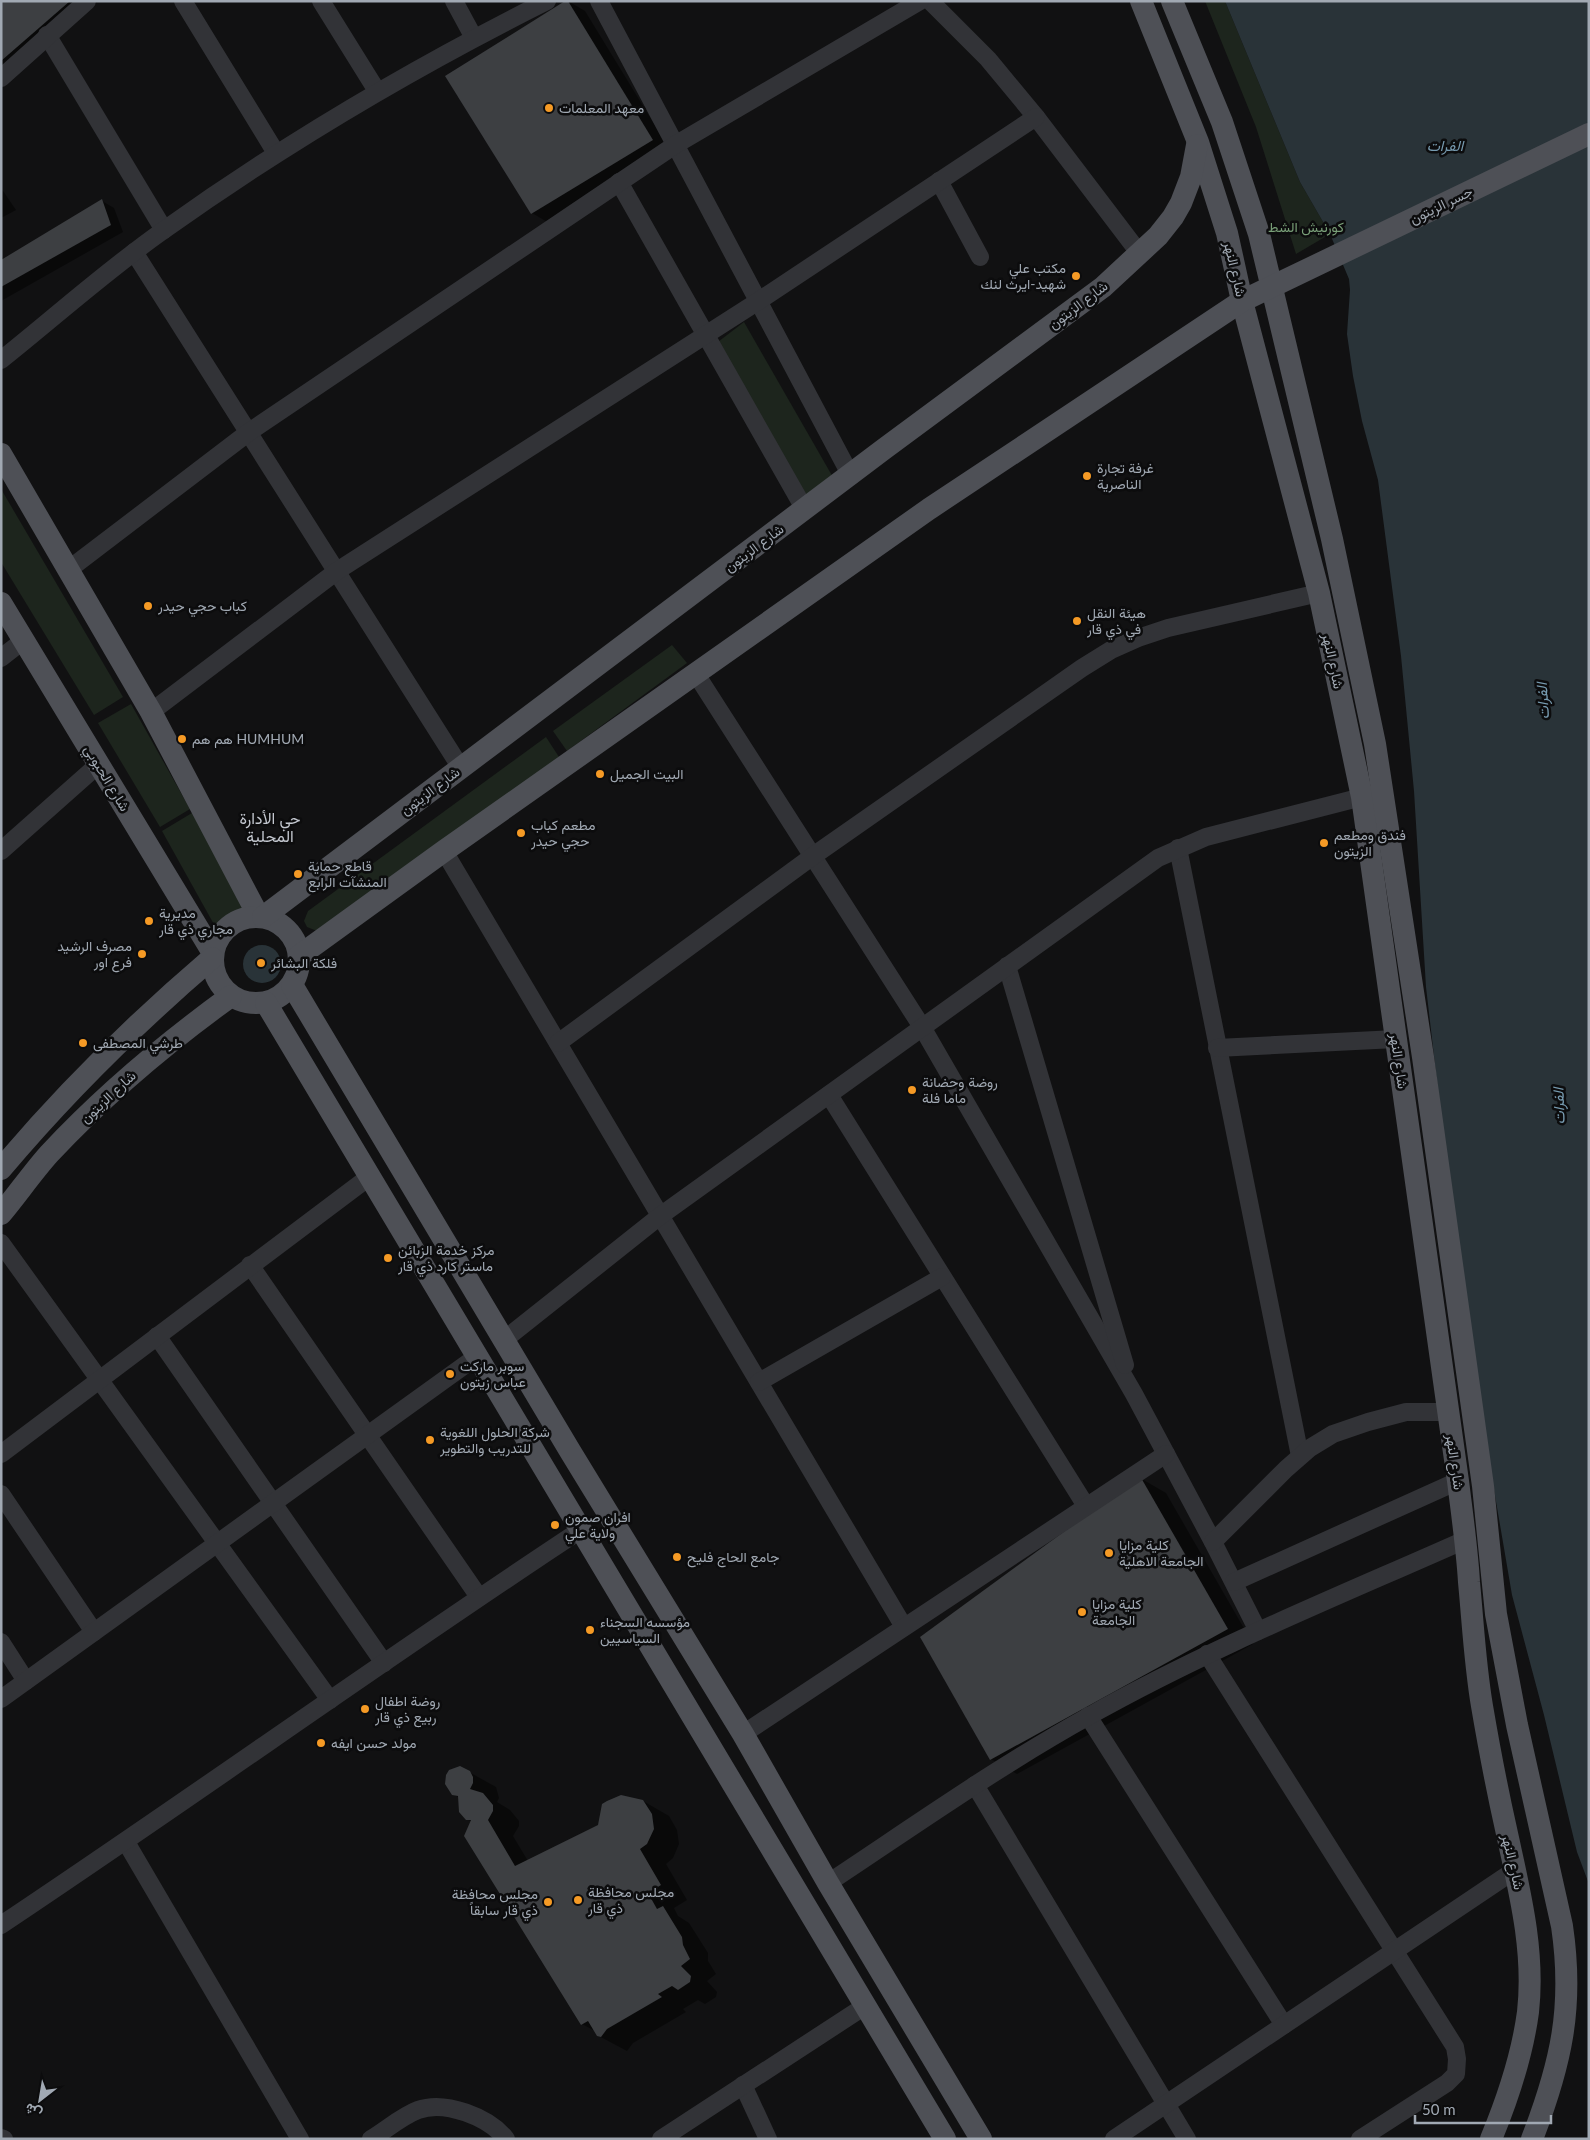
<svg xmlns="http://www.w3.org/2000/svg" width="1590" height="2140" font-family="Lato,Vazirmatn,sans-serif">
  <rect width="100%" height="100%" fill="#111112"/>
  <!-- green -->
  <g fill="#1d251d">
    <path d="M1205 1H1225L1300 182 1330 234 1296 254 1256 127Z"/>
    <path d="M744 322 834 479 804 496 714 345Z"/>
    <path d="M1 489 123 697 94 715 1 562Z"/>
    <path d="M672 645 687 663 567 751 553 731Z"/>
    <path d="M131 704 190 809 160 827 98 723Z"/>
    <path d="M546 737 559 757 317 931 307 927 304 921 308 911Z"/>
    <path d="M192 813 248 908 216 928 162 831Z"/>
  </g>
  <!-- water -->
  <g fill="#293338">
    <path d="M1225 1H1589V1884L1577 1852 1544 1715 1512 1595 1464 1314 1426 987 1414 791 1401 656 1378 480 1362 421 1353 376 1347 334 1350 290 1349 279 1330 234 1300 182Z"/>
    <circle cx="262" cy="964" r="19"/>
  </g>
  <!-- shadow -->
  <g fill="#0007">
    <path d="M1 1H98L1 86Z"/>
    <path d="M568 1 585 11 670 150 549 223 532 213Z"/>
    <path d="M1 188 16 210 1 218Z"/>
    <path d="M102 201 114 208 123 232 1 301V255L4 260Z"/>
    <path d="M1140 1478 1166 1493 1253 1644 1017 1774 991 1759Z"/>
    <path d="M469 1772 496 1787 499 1798 497 1802 510 1810 519 1821V1826L513 1836 528 1861 599 1826 643 1801 669 1816 677 1830 679 1844 673 1858 666 1864 687 1900 674 1908 678 1916 689 1923 708 1953V1961L716 1974 707 1981 717 1992 716 1997 705 2004 698 2000 683 2009 686 2012 633 2043 627 2051 597 2035 595 2031 582 2024 472 1822 467 1819 460 1798 453 1794Z"/>
  </g>
  <!-- building -->
  <g fill="#3d3f42">
    <path d="M1 1H70L1 61Z"/>
    <path d="M565 1H568L653 140 531 214 445 76Z"/>
    <path d="M102 199 111 225 1 287V260Z"/>
    <path d="M1140 1476 1228 1629 990 1760 920 1637Z"/>
    <path d="M460 1766 470 1771 473 1777V1783L470 1789 483 1793 493 1805V1811L488 1820 515 1866 598 1825 602 1804 607 1801 621 1795 643 1800 652 1814 654 1829 647 1844 640 1849 661 1885 648 1893 657 1909 663 1906 682 1937 683 1945 690 1959 681 1966 691 1976 690 1982 678 1990 672 1986 658 1994 662 1997 607 2029 601 2037 597 2036 588 2021 581 2025 464 1836 471 1820H466L459 1812 458 1796 452 1795 445 1784 446 1775 449 1770Z"/>
  </g>
  <g fill="none" stroke-linecap="round" stroke-linejoin="round">
    <!-- minor -->
    <g stroke="#323337" stroke-width="18">
      <path d="M183 1 276 153"/>
      <path d="M321 1 377 91"/>
      <path d="M454 1 474 38"/>
      <path d="M599 1 851 476"/>
      <path d="M930 1 988 59 1036 117 1140 254"/>
      <path d="M47 35 164 230"/>
      <path d="M1 78 87 1"/>
      <path d="M939 181 980 257"/>
      <path d="M619 182 805 510"/>
      <path d="M134 252 461 768"/>
      <path d="M1 360C55 317 107 270 164 230 286 143 413 68 547 1"/>
      <path d="M68 570 249 432 675 145 920 1"/>
      <path d="M1 658 24 640"/>
      <path d="M696 674 922 1027 1134 1394 1213 1542 1258 1631"/>
      <path d="M151 712 337 571 757 302 1036 117"/>
      <path d="M1178 848 1300 1456"/>
      <path d="M1 851 99 764"/>
      <path d="M444 851 904 1627"/>
      <path d="M1007 966 1125 1365"/>
      <path d="M558 1043 813 856 1082 668 1111 650 1138 638 1168 628 1319 593"/>
      <path d="M1217 1048 1396 1039"/>
      <path d="M829 1095 1086 1506"/>
      <path d="M1 1243 330 1700"/>
      <path d="M250 1265 479 1597"/>
      <path d="M157 1336 384 1663"/>
      <path d="M504 1340 660 1216 1158 858 1206 837 1362 797"/>
      <path d="M759 1382 942 1277"/>
      <path d="M1 1454 369 1177"/>
      <path d="M1 1494 94 1632"/>
      <path d="M1213 1542 1286 1469 1310 1448 1333 1434 1368 1422 1406 1412H1448"/>
      <path d="M1234 1582 1458 1481"/>
      <path d="M1 1642 26 1681"/>
      <path d="M1207 1654 1455 2047 1457 2059 1456 2074 1447 2083 1360 2139"/>
      <path d="M1 1699 476 1357"/>
      <path d="M1088 1716 1284 2025"/>
      <path d="M743 1734 1166 1454"/>
      <path d="M975 1785 1187 2139"/>
      <path d="M126 1842 300 2139"/>
      <path d="M828 1883C914 1826 999 1766 1089 1716 1210 1648 1339 1596 1465 1540"/>
      <path d="M1 1925C196 1795 386 1658 582 1529"/>
      <path d="M743 2085 768 2139"/>
      <path d="M1 2138 4 2139"/>
      <path d="M371 2139C386 2130 402 2116 418 2110 445 2100 489 2117 506 2139"/>
      <path d="M661 2139 865 2006"/>
      <path d="M1114 2139 1515 1870"/>
    </g>
    <!-- major -->
    <g stroke="#4e5056" stroke-width="22">
      <path d="M1141 1 1198 142 1227 233 1242 301 1319 593 1362 797 1458 1481C1462 1514 1467 1548 1469 1582 1473 1624 1475 1665 1482 1706 1489 1747 1497 1789 1506 1829 1519 1889 1535 1950 1528 2012 1522 2057 1508 2098 1491 2139"/>
      <path d="M1172 1 1222 122 1259 234 1332 539 1375 744 1423 1057 1483 1486 1496 1614 1517 1725 1562 1926C1574 2007 1561 2064 1532 2139"/>
      <path d="M1 454 151 712 259 917"/>
      <path d="M1 603 213 953"/>
      <circle cx="256" cy="960" r="43"/>
      <path d="M263 917 884 449 1103 287 1158 236 1173 217 1181 203 1191 177 1197 145"/>
      <path d="M299 956 444 851 929 509 1242 301 1589 134"/>
      <path d="M292 985 570 1451 743 1734 828 1883 981 2139"/>
      <path d="M266 1003 945 2139"/>
      <path d="M1 1169C65 1093 136 1023 212 958"/>
      <path d="M1 1214C17 1195 32 1173 49 1154 104 1095 166 1043 231 996"/>
    </g>
  </g>
  <!-- markers -->
  <g fill="#f59a25" stroke="#0c0c0d" stroke-width="2">
    <circle cx="549" cy="108" r="5"/>
    <circle cx="1076" cy="276" r="5"/>
    <circle cx="1087" cy="476" r="5"/>
    <circle cx="148" cy="606" r="5"/>
    <circle cx="1077" cy="621" r="5"/>
    <circle cx="182" cy="739" r="5"/>
    <circle cx="600" cy="774" r="5"/>
    <circle cx="521" cy="833" r="5"/>
    <circle cx="1324" cy="843" r="5"/>
    <circle cx="298" cy="874" r="5"/>
    <circle cx="149" cy="921" r="5"/>
    <circle cx="142" cy="954" r="5"/>
    <circle cx="261" cy="963" r="5"/>
    <circle cx="83" cy="1043" r="5"/>
    <circle cx="912" cy="1090" r="5"/>
    <circle cx="388" cy="1258" r="5"/>
    <circle cx="450" cy="1374" r="5"/>
    <circle cx="430" cy="1440" r="5"/>
    <circle cx="555" cy="1525" r="5"/>
    <circle cx="1109" cy="1553" r="5"/>
    <circle cx="677" cy="1557" r="5"/>
    <circle cx="1082" cy="1612" r="5"/>
    <circle cx="590" cy="1630" r="5"/>
    <circle cx="365" cy="1709" r="5"/>
    <circle cx="321" cy="1743" r="5"/>
    <circle cx="578" cy="1900" r="5"/>
    <circle cx="548" cy="1902" r="5"/>
  </g>
  <g text-anchor="middle" stroke-width="5" stroke-linejoin="round" paint-order="stroke">
    <!-- poi labels -->
    <g font-size="14" fill="#a1a9b3" stroke="#0c0c0d" text-anchor="start">
      <text x="559" y="113">معهد المعلمات</text>
      <text x="1066" y="273" text-anchor="end">مكتب علي<tspan x="1066" dy="16">شهيد-ايرث لنك</tspan></text>
      <text x="1097" y="473">غرفة تجارة<tspan x="1097" dy="16">الناصرية</tspan></text>
      <text x="158" y="611">كباب حجي حيدر</text>
      <text x="1087" y="618">هيئة النقل<tspan x="1087" dy="16">في ذي قار</tspan></text>
      <text x="192" y="744">هم هم HUMHUM</text>
      <text x="610" y="779">البيت الجميل</text>
      <text x="531" y="830">مطعم كباب<tspan x="531" dy="16">حجي حيدر</tspan></text>
      <text x="1334" y="840">فندق ومطعم<tspan x="1334" dy="16">الزيتون</tspan></text>
      <text x="308" y="871">قاطع حماية<tspan x="308" dy="16">المنشآت الرابع</tspan></text>
      <text x="159" y="918">مديرية<tspan x="159" dy="16">مجاري ذي قار</tspan></text>
      <text x="132" y="951" text-anchor="end">مصرف الرشيد<tspan x="132" dy="16">فرع اور</tspan></text>
      <text x="271" y="968">فلكة البشائر</text>
      <text x="93" y="1048">طرشي المصطفى</text>
      <text x="922" y="1087">روضة وحضانة<tspan x="922" dy="16">ماما فلة</tspan></text>
      <text x="398" y="1255">مركز خدمة الزبائن<tspan x="398" dy="16">ماستر كارد ذي قار</tspan></text>
      <text x="460" y="1371">سوبر ماركت<tspan x="460" dy="16">عباس زيتون</tspan></text>
      <text x="440" y="1437">شركة الحلول اللغوية<tspan x="440" dy="16">للتدريب والتطوير</tspan></text>
      <text x="565" y="1522">افران صمون<tspan x="565" dy="16">ولاية علي</tspan></text>
      <text x="1119" y="1550">كلية مزايا<tspan x="1119" dy="16">الجامعة الاهلية</tspan></text>
      <text x="687" y="1562">جامع الحاج فليح</text>
      <text x="1092" y="1609">كلية مزايا<tspan x="1092" dy="16">الجامعة</tspan></text>
      <text x="600" y="1627">مؤسسه السجناء<tspan x="600" dy="16">السياسيين</tspan></text>
      <text x="375" y="1706">روضة اطفال<tspan x="375" dy="16">ربيع ذي قار</tspan></text>
      <text x="331" y="1748">مولد حسن ايفه</text>
      <text x="588" y="1897">مجلس محافظة<tspan x="588" dy="16">ذي قار</tspan></text>
      <text x="538" y="1899" text-anchor="end">مجلس محافظة<tspan x="538" dy="16">ذي قار سابقاً</tspan></text>
    </g>
    <!-- street labels -->
    <g font-size="14" fill="#a1a9b3" stroke="#0c0c0d">
      <text transform="translate(1441 205) rotate(-26)" y="5">جسر الزيتون</text>
      <text transform="translate(1235 269) rotate(77)" y="5">شارع النهر</text>
      <text transform="translate(1078 305) rotate(-37)" y="5">شارع الزيتون</text>
      <text transform="translate(754 548) rotate(-37)" y="5">شارع الزيتون</text>
      <text transform="translate(1333 661) rotate(78)" y="5">شارع النهر</text>
      <text transform="translate(107 778) rotate(59)" y="5">شارع الحبوبي</text>
      <text transform="translate(430 791) rotate(-37)" y="5">شارع الزيتون</text>
      <text transform="translate(1399 1061) rotate(82)" y="5">شارع النهر</text>
      <text transform="translate(108 1097) rotate(-43)" y="5">شارع الزيتون</text>
      <text transform="translate(1455 1462) rotate(82)" y="5">شارع النهر</text>
      <text transform="translate(1513 1862) rotate(77)" y="5">شارع النهر</text>
    </g>
    <!-- park labels -->
    <g font-size="14" fill="#799f78" stroke="#0c0c0d">
      <text x="1306" y="232">كورنيش الشط</text>
    </g>
    <!-- water labels -->
    <g font-size="15" font-style="italic" fill="#779bb0" stroke="#0c0c0d">
      <text x="1445" y="151">الفرات</text>
      <text transform="translate(1543 701) rotate(-94)" y="5">الفرات</text>
      <text transform="translate(1559 1106) rotate(-92)" y="5">الفرات</text>
    </g>
    <!-- quarter labels -->
    <g font-size="16" fill="#c3c7cf" stroke="#0c0c0d">
      <text x="270" y="824">حي الأدارة<tspan x="270" dy="18">المحلية</tspan></text>
    </g>
  </g>
  <!-- border -->
  <rect width="1590" height="2140" fill="none" stroke="#a1a9b3" stroke-width="5"/>
  <!-- north arrow -->
  <g transform="translate(40 2100) rotate(211)" stroke="#0c0c0d" stroke-width="4" paint-order="stroke">
  <path d="M0-4L9 19L0 12L-9 19Z" fill="#a1a9b3"/>
  <text y="-8" font-size="14" font-weight="bold" text-anchor="middle" fill="#a1a9b3">ش</text>
  </g>
  <!-- scale -->
  <path d="M1415 2115v8h136v-8" fill="none" stroke="#a1a9b3" stroke-width="2.5"/>
  <text x="1422" y="2115" font-size="15" fill="#a1a9b3" stroke="#0c0c0d" stroke-width="4" paint-order="stroke">50 m</text>
</svg>
